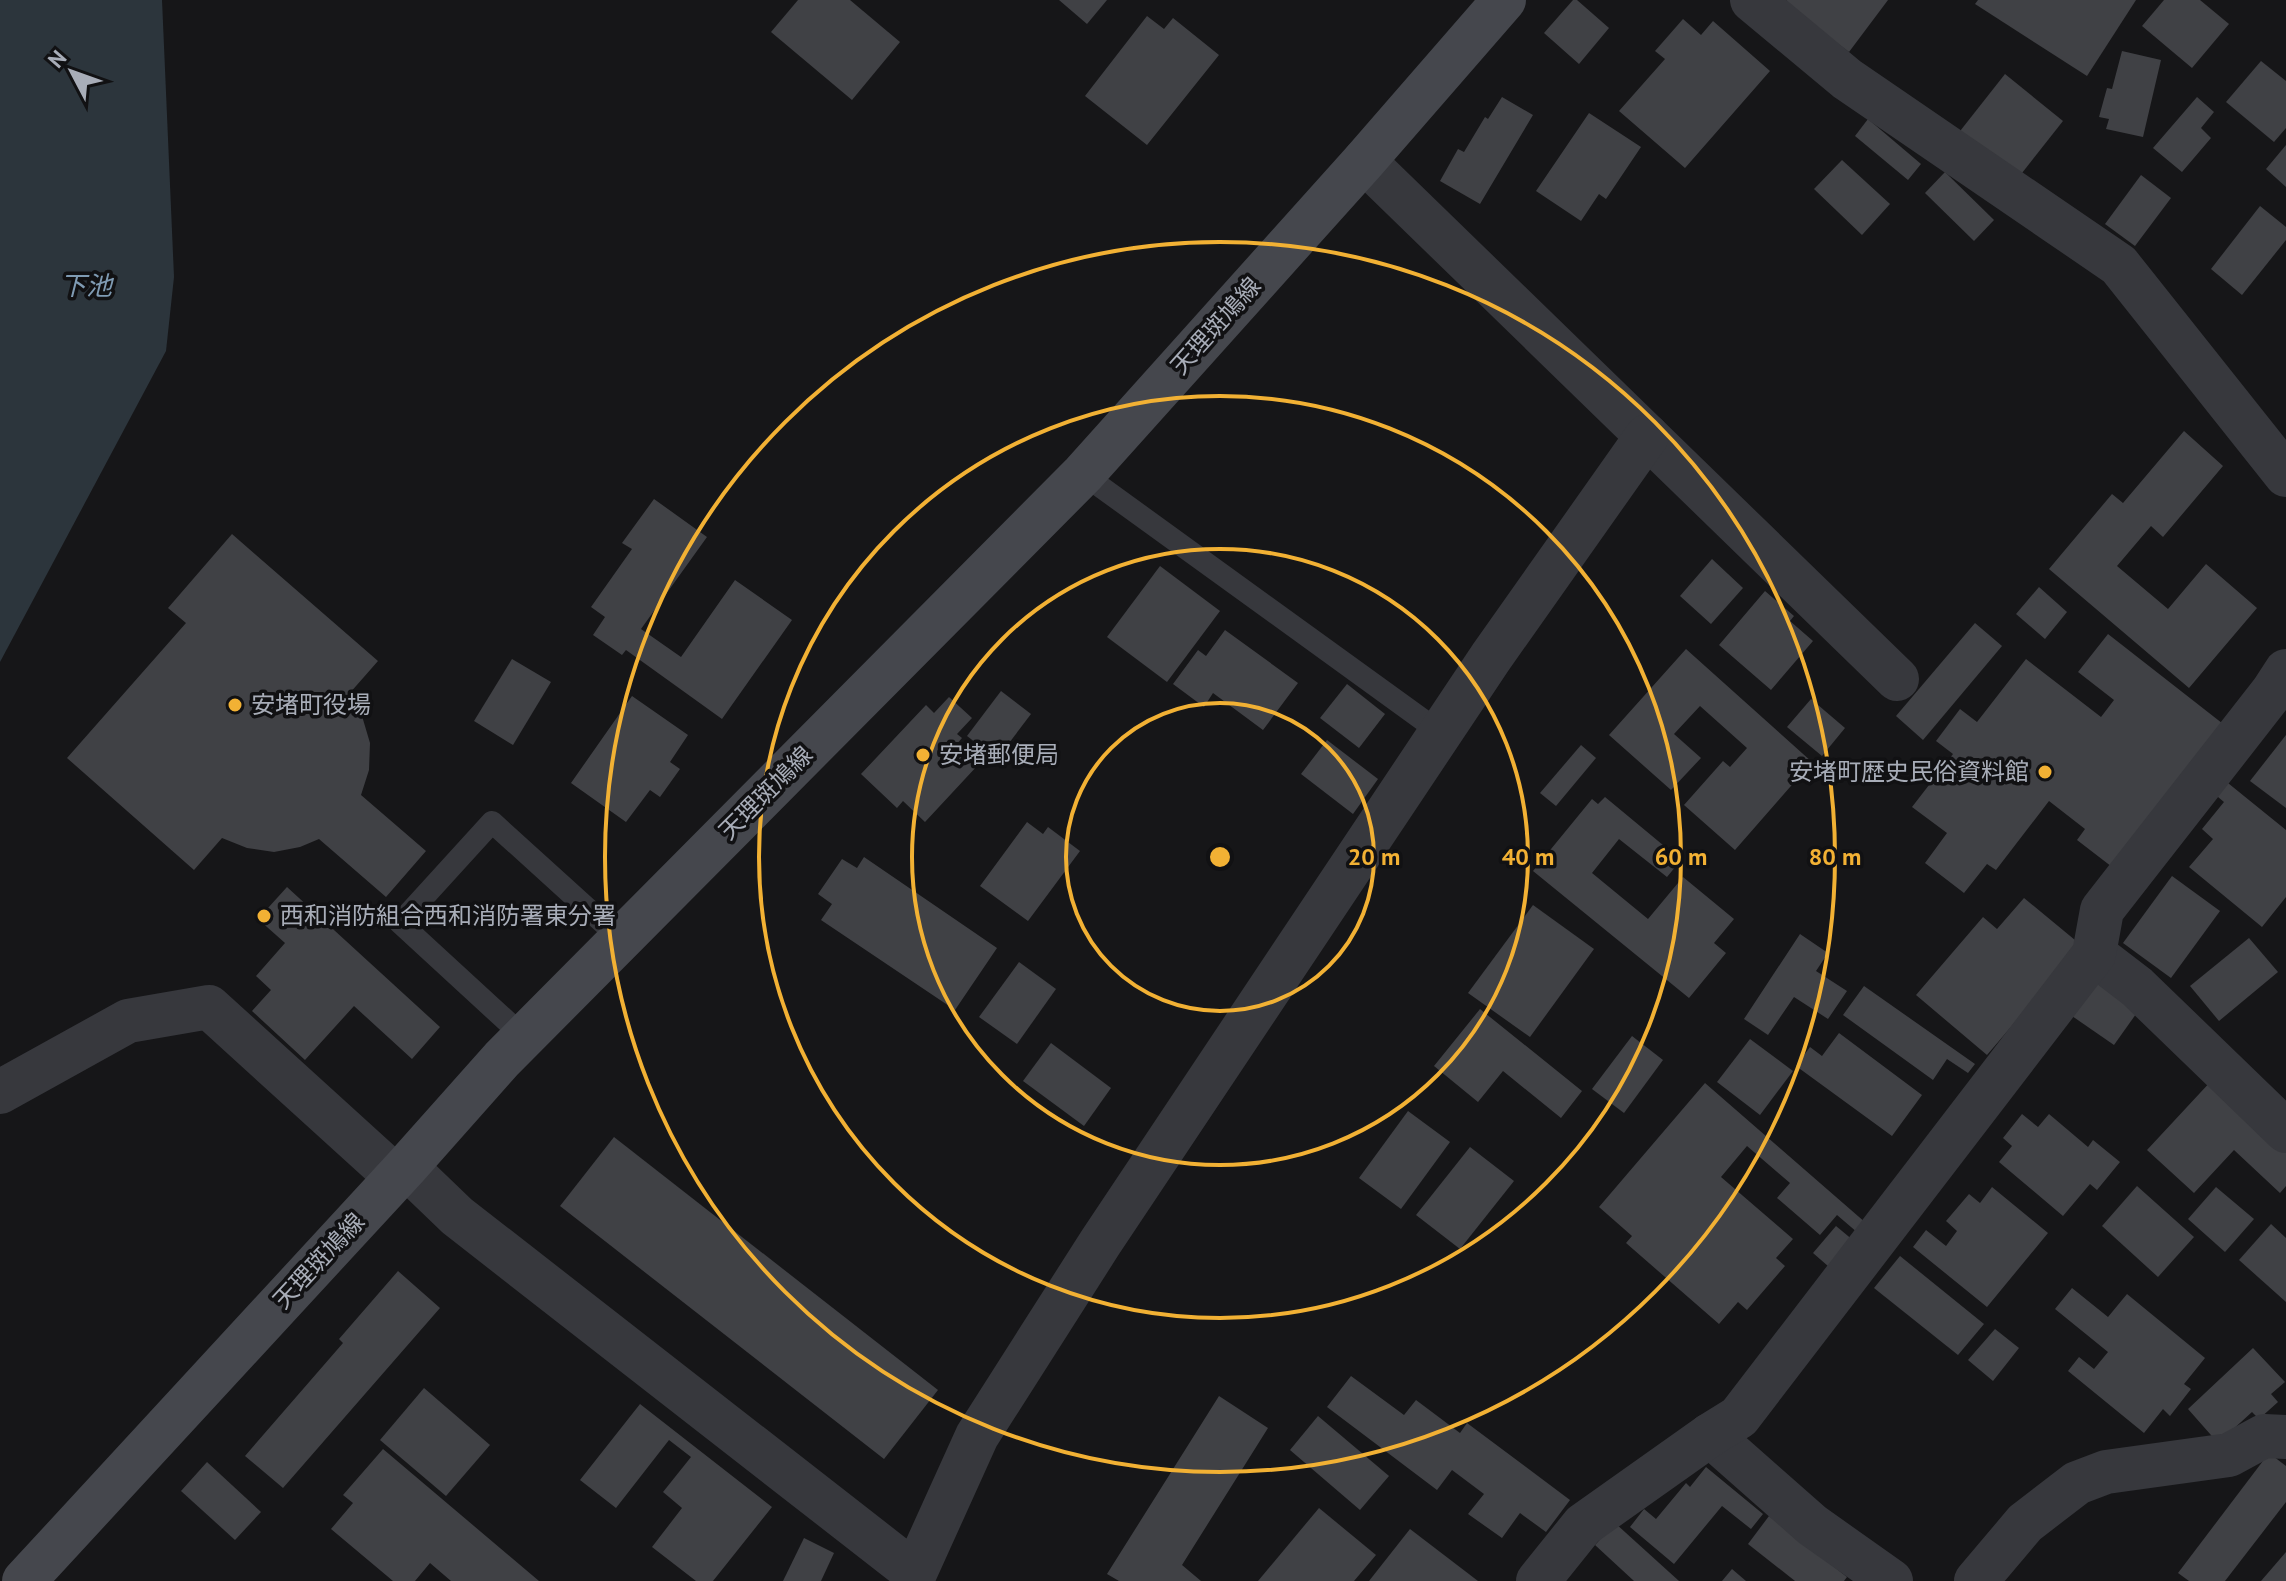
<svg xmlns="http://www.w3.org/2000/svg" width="2286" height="1581" font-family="'PT Sans','Noto Sans JP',sans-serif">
  <rect width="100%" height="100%" fill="#161618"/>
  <!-- water -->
  <path fill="#2c353c" d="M0 0H162L174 277 166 351 0 662Z"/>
  <!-- building -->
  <g fill="#404145">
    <path d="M798 0H850L900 42 852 100 771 32Z"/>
    <path d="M1059 0H1107L1087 24Z"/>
    <path d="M1573 0H1577L1609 28 1579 64 1544 33Z"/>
    <path d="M1787 0H1888L1849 52 1784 4Z"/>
    <path d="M1978 0H2136L2087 76 1975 4Z"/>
    <path d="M2164 0H2200L2229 24 2192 68 2142 26Z"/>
    <path d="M1147 16 1164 29 1173 18 1219 55 1147 145 1085 96Z"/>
    <path d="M1683 19 1701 35 1713 21 1770 71 1685 168 1619 111 1665 59 1655 51Z"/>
    <path d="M2122 51 2161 60 2143 137 2106 129 2109 119 2099 117 2107 88 2112 89Z"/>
    <path d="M2261 61 2286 81V128L2274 142 2226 102Z"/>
    <path d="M2005 74 2063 121 2011 187 1953 140Z"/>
    <path d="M1502 97 1533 115 1480 204 1440 181 1458 149 1464 152 1485 117 1488 119Z"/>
    <path d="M2197 97 2214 112 2201 128 2211 138 2182 172 2153 148Z"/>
    <path d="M1589 113 1641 147 1606 199 1599 194 1581 221 1536 191Z"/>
    <path d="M1868 119 1921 164 1908 180 1855 136Z"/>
    <path d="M2286 145V187L2266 169Z"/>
    <path d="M1842 160 1890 204 1862 235 1814 189Z"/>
    <path d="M1945 172 1994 220 1974 241 1925 193Z"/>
    <path d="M2141 175 2171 198 2135 246 2105 224Z"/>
    <path d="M2260 206 2286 227V240L2242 295 2211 269Z"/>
    <path d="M2184 431 2223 466 2163 537 2151 526 2117 566 2168 609 2206 564 2257 608 2189 688 2049 569 2112 494 2123 503Z"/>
    <path d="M654 499 707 537 641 629 681 657 735 580 792 620 722 719 626 650 622 655 593 635 605 617 591 607 632 549 622 543Z"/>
    <path d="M232 534 378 661 349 694 362 716 370 743 369 770 361 795 426 851 386 897 319 839 300 847 274 852 247 848 222 838 194 870 67 758 186 623 168 608Z"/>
    <path d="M1712 559 1743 588 1711 624 1680 596Z"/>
    <path d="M1160 566 1220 611 1167 682 1107 637Z"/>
    <path d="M2039 587 2067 612 2045 639 2016 614Z"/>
    <path d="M1765 591 1794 616 1790 621 1813 641 1771 690 1719 645Z"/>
    <path d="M1975 623 2002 646 1923 740 1896 716Z"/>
    <path d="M1225 630 1298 683 1263 730 1213 693 1204 707 1173 684 1198 650 1206 656Z"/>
    <path d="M2108 634 2227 727 2116 870 2077 840 2085 829 2049 801 1996 870 1987 864 1964 893 1925 863 1947 833 1912 807 1953 754 1936 741 1960 709 1977 722 2026 659 2101 717 2114 700 2078 672Z"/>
    <path d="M1686 649 1812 762 1735 850 1684 805 1723 761 1730 767 1747 748 1700 706 1674 734 1701 758 1671 790 1609 735Z"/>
    <path d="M512 659 551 682 513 745 474 721Z"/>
    <path d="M1347 684 1385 714 1359 748 1320 718Z"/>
    <path d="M1001 691 1031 714 997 759 967 736Z"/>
    <path d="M632 696 688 735 670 762 680 769 660 797 650 790 626 822 571 783Z"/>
    <path d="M949 697 972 718 957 734 962 738 956 745 978 765 925 822 903 801 897 808 861 774 926 705 934 713Z"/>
    <path d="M1811 699 1845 728 1822 756 1787 727Z"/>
    <path d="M2286 735V808L2250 781Z"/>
    <path d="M1327 740 1378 779 1353 814 1301 774Z"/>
    <path d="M1581 745 1596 758 1556 806 1540 793Z"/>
    <path d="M2223 779 2286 830V897L2262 927 2189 867 2213 839 2202 829 2224 802 2212 792Z"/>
    <path d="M1605 797 1681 860 1667 877 1619 839 1592 873 1648 919 1683 877 1734 919 1714 943 1726 953 1689 998 1533 871 1592 799 1598 804Z"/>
    <path d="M1027 822 1043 834 1048 827 1080 851 1028 921 980 886Z"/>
    <path d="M864 857 997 948 955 1010 821 920 832 904 818 894 842 859 857 868Z"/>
    <path d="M2172 876 2220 911 2171 978 2123 943Z"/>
    <path d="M287 887 440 1027 412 1059 354 1006 305 1060 252 1011 271 990 256 976 285 943 258 919Z"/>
    <path d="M2024 898 2081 945 1987 1055 1916 995 1983 917 1997 929Z"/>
    <path d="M1533 905 1594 949 1530 1037 1468 993Z"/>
    <path d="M1800 934 1828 953 1816 971 1847 991 1828 1019 1794 997 1768 1035 1744 1019Z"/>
    <path d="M2249 938 2278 972 2219 1021 2190 986Z"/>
    <path d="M1019 962 1056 989 1017 1044 979 1017Z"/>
    <path d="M2098 978 2141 1007 2114 1045 2072 1016Z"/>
    <path d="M1864 986 1975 1064 1968 1073 1947 1059 1933 1080 1843 1015Z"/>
    <path d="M1480 1009 1582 1091 1561 1118 1503 1071 1478 1102 1434 1066Z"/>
    <path d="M1839 1033 1922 1095 1892 1136 1796 1066 1810 1047 1822 1056Z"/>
    <path d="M1632 1036 1663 1060 1624 1113 1592 1089Z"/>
    <path d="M1750 1039 1793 1071 1760 1115 1717 1082Z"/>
    <path d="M1051 1043 1111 1088 1084 1126 1023 1081Z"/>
    <path d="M2213 1079 2286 1148V1186L2280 1193 2234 1150 2194 1193 2147 1150Z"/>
    <path d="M1705 1083 1874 1230 1865 1239 1837 1215 1820 1235 1777 1198 1790 1183 1747 1146 1721 1177 1793 1239 1776 1258 1785 1266 1747 1310 1738 1302 1719 1324 1626 1243 1632 1236 1599 1207Z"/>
    <path d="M1408 1111 1450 1142 1401 1209 1359 1178Z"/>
    <path d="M2022 1114 2038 1127 2049 1114 2088 1147 2093 1140 2120 1162 2097 1190 2090 1184 2063 1216 1999 1162 2012 1146 2003 1138Z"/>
    <path d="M614 1137 938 1390 884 1459 560 1206Z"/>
    <path d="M1470 1147 1514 1181 1460 1249 1416 1215Z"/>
    <path d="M2137 1186 2194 1237 2158 1277 2102 1226Z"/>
    <path d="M1992 1187 2048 1233 1987 1307 1913 1247 1926 1230 1946 1246 1957 1231 1946 1221 1969 1194 1980 1203Z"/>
    <path d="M2216 1187 2254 1219 2225 1252 2188 1219Z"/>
    <path d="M2271 1224 2286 1238V1302L2239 1260Z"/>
    <path d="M1836 1226 1860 1246 1836 1273 1813 1253Z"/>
    <path d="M1900 1256 1984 1324 1958 1355 1874 1288Z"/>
    <path d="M398 1271 440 1308 283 1488 245 1456 343 1343 339 1339Z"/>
    <path d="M2072 1288 2108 1317 2127 1294 2205 1358 2184 1384 2191 1389 2170 1416 2163 1409 2144 1433 2068 1371 2079 1357 2094 1369 2108 1352 2055 1309Z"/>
    <path d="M1995 1329 2019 1348 1993 1381 1968 1360Z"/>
    <path d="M2253 1348 2285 1382 2271 1394 2278 1402 2259 1419 2252 1412 2218 1443 2188 1409Z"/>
    <path d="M1351 1376 1404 1415 1416 1400 1460 1433 1467 1423 1570 1500 1546 1532 1520 1513 1502 1538 1468 1514 1484 1494 1452 1470 1437 1490 1327 1407Z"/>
    <path d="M424 1388 490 1445 446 1496 380 1440Z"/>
    <path d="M1219 1396 1268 1428 1182 1565 1201 1581H1119L1107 1574Z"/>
    <path d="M640 1404 772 1507 713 1581H696L652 1547 682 1508 663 1492 691 1457 669 1440 616 1508 580 1480Z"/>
    <path d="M1318 1416 1389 1476 1360 1510 1290 1450Z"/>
    <path d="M383 1449 539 1581H451L430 1563 415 1581H393L331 1529 353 1503 343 1495Z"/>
    <path d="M2269 1453 2286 1466V1502L2225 1581H2189L2178 1573Z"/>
    <path d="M207 1462 261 1512 235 1540 181 1491Z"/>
    <path d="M1706 1467 1763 1514 1751 1529 1722 1506 1674 1564 1630 1527 1644 1509 1656 1519 1686 1483 1690 1487Z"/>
    <path d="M1319 1508 1376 1555 1354 1581H1258Z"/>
    <path d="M1769 1516 1847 1577 1844 1581H1795L1748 1544Z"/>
    <path d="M1615 1523 1679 1581H1634L1595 1545Z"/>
    <path d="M1410 1529 1478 1581H1369Z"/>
    <path d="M804 1538 834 1553 821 1581H783Z"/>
    <path d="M2286 1552V1581H2261Z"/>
    <path d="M1732 1569 1746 1581H1722Z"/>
  </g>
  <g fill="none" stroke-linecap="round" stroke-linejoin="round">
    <!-- service -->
    <g stroke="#37383d" stroke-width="22">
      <path d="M1083 474 1441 733"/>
      <path d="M524 1037 400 923 492 822 621 939"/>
    </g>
    <!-- minor -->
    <g stroke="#37383d" stroke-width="44">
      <path d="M1752 0 1847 79 2119 265 2286 475"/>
      <path d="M1364 161 1897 679"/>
      <path d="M2094 954 2137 987 2286 1131"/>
      <path d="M0 1092 128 1021 209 1007 396 1177"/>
      <path d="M406 1167 457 1216 915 1573 977 1436 1100 1243 1491 657 1647 436"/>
      <path d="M1710 1435 1812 1525 1891 1581"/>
      <path d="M1538 1581 1583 1525 1710 1435 1739 1417 2094 954 2102 910 2273 691 2286 671"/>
      <path d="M1976 1581 2025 1523 2077 1483 2106 1472 2229 1455 2264 1436 2286 1437"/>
    </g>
    <!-- secondary -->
    <path stroke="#45474d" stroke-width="44" d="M24 1581 406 1167 502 1059 1083 474 1364 161 1504 0"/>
  </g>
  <!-- distance rings -->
  <g fill="none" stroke="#f2b134" stroke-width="4">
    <circle cx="1220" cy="857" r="154"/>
    <circle cx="1220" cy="857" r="308"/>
    <circle cx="1220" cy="857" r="461"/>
    <circle cx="1220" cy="857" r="615"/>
  </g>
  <!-- markers -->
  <g fill="#f2b134" stroke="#111113" stroke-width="3">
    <circle cx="235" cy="705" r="8"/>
    <circle cx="923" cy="755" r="8"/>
    <circle cx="2045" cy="772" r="8"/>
    <circle cx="264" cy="916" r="8"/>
  </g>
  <g text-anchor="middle" stroke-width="7" stroke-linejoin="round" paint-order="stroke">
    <!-- street labels -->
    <g font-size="24" fill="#a8adb8" stroke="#111113">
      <text transform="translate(1216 326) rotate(-48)" y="8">天理斑鳩線</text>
      <text transform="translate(766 793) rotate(-45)" y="8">天理斑鳩線</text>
      <text transform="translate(319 1261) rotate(-47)" y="8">天理斑鳩線</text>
    </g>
    <!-- poi labels -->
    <g font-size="24" fill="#a8adb8" stroke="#111113" text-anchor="start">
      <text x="251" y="713">安堵町役場</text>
      <text x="939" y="763">安堵郵便局</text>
      <text x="2029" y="780" text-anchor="end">安堵町歴史民俗資料館</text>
      <text x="280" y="924">西和消防組合西和消防署東分署</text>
    </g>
    <!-- water labels -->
    <g font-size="26" font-style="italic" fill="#7f9bb3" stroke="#111113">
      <text x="86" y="295">下池</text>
    </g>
  </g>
  <circle cx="1220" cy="857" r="12" fill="#f2b134" stroke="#111113" stroke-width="4"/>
  <g font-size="24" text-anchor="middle" font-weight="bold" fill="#f2b134" stroke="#111113" stroke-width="7" stroke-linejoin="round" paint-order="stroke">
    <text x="1374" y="865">20 m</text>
    <text x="1528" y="865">40 m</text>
    <text x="1681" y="865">60 m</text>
    <text x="1835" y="865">80 m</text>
  </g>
  <!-- north arrow -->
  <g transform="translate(72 72) rotate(311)" stroke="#111113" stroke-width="6" paint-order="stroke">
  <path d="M0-6L14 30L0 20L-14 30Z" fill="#a8adb8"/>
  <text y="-12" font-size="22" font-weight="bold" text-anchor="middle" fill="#a8adb8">N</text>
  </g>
</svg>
